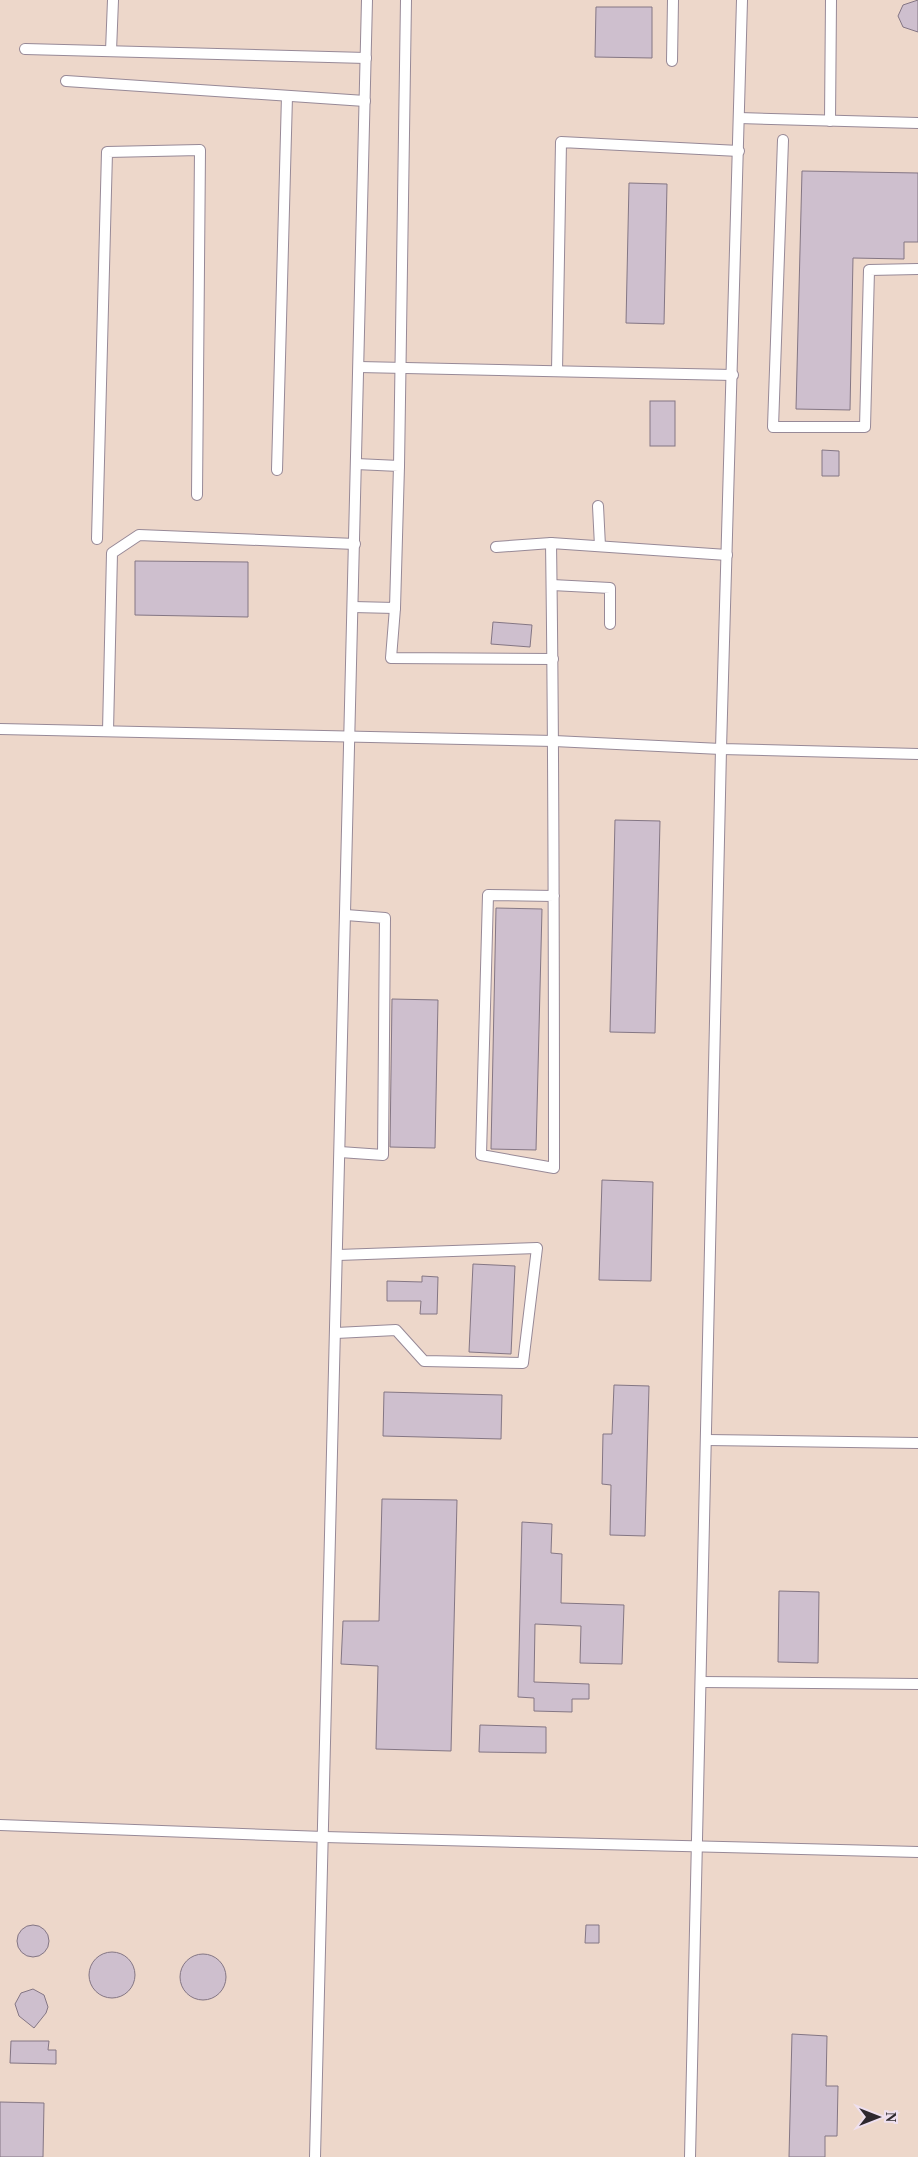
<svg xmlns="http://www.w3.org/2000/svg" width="918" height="2157" font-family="'Times New Roman',serif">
  <rect width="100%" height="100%" fill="#efe0ef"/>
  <!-- industrial -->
  <rect fill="#edd7ca" x="0" y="0" width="918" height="2157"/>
  <!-- building -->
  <g fill="#cebfce" stroke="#847684">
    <path d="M918 0V32L903 27 898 16 903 5Z"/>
    <path d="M596 7H652V58L595 57Z"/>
    <path d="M802 171 918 173V242H904V259L853 258 850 410 796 409Z"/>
    <path d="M629 183 667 184 664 324 626 323Z"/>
    <rect x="650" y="401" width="25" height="45"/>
    <path d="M822 450 839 451V476H822Z"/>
    <path d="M135 561 248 562V617L135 615Z"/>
    <path d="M493 622 532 625 530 647 491 644Z"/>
    <path d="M615 820 660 821 655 1033 610 1032Z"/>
    <path d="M496 908 542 909 536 1150 491 1149Z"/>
    <path d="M392 999 438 1000 435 1148 390 1147Z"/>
    <path d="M602 1180 653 1182 651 1281 599 1280Z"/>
    <path d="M473 1264 515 1266 511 1354 469 1352Z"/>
    <path d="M422 1276 438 1277 437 1314H420L421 1301H387V1281L422 1282Z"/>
    <path d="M614 1385 649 1386 645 1536 610 1535 611 1485 602 1484 603 1434H612Z"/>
    <path d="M384 1392 502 1395 501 1439 383 1436Z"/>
    <path d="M382 1499 457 1500 451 1751 376 1749 378 1666 341 1664 343 1621H379Z"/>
    <path d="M522 1522 552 1524 551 1553 562 1554 561 1603 624 1605 622 1664 580 1663 581 1626 535 1624 534 1682 589 1684V1699H572V1712L534 1711V1698L518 1697Z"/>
    <path d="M779 1591 819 1592 818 1663 778 1662Z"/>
    <path d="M480 1725 546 1727V1753L479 1752Z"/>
    <circle cx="33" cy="1941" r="16"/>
    <path d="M586 1925H599V1943H585Z"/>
    <circle cx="112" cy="1975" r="23"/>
    <circle cx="203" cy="1977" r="23"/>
    <path d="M33 1989 44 1995 48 2007 46 2013 34 2028 19 2016 15 2004 21 1993Z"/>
    <path d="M792 2034 827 2036 826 2086H838L837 2136H825V2157H789Z"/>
    <path d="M11 2041H49L48 2050H56V2064L10 2063Z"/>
    <path d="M0 2102 44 2103 43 2157H0Z"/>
  </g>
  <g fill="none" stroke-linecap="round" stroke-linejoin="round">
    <defs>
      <g id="lane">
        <path d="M25 49 366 58"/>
        <path d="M111 51 113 0"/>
        <path d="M672 61 673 0"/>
        <path d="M66 81 365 101"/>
        <path d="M739 118 918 123"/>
        <path d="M830 121 831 0"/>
        <path d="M783 140 773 427H865L869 270 918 269"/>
        <path d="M359 367 733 375"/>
        <path d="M557 371 561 142 739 151"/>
        <path d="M399 466 406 0"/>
        <path d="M277 470 287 96"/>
        <path d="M598 506 600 546"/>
        <path d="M97 539 107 152 200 150 197 495"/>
        <path d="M496 547 551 543"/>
        <path d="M552 585 610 588V624"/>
        <path d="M353 607 395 608 399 466 356 464"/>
        <path d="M395 608 391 658 553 659"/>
        <path d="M0 729 554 741 721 749 918 754"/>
        <path d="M108 731 112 553 139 535 355 544"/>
        <path d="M554 896 488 895 481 1155 554 1168C554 959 554 751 551 543L727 555"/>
        <path d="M340 1152 383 1155 385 918 346 915"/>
        <path d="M336 1333 396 1330 424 1361 523 1363 537 1248 338 1255"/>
        <path d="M706 1440 918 1443"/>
        <path d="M701 1682 918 1684"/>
        <path d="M0 1825 324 1837 918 1852"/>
        <path d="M315 2157 367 0"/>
        <path d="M690 2157 721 749 742 0"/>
      </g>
    </defs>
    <!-- lane casing -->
    <use href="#lane" stroke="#978997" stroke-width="12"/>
    <!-- lane -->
    <use href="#lane" stroke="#fff" stroke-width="10"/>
  </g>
  <!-- north arrow -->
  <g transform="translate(878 2117) rotate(90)" stroke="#efe0ef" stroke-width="4" paint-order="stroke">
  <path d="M0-4L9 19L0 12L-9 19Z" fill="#2e282e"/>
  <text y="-8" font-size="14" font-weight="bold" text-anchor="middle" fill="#2e282e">N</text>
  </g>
</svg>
